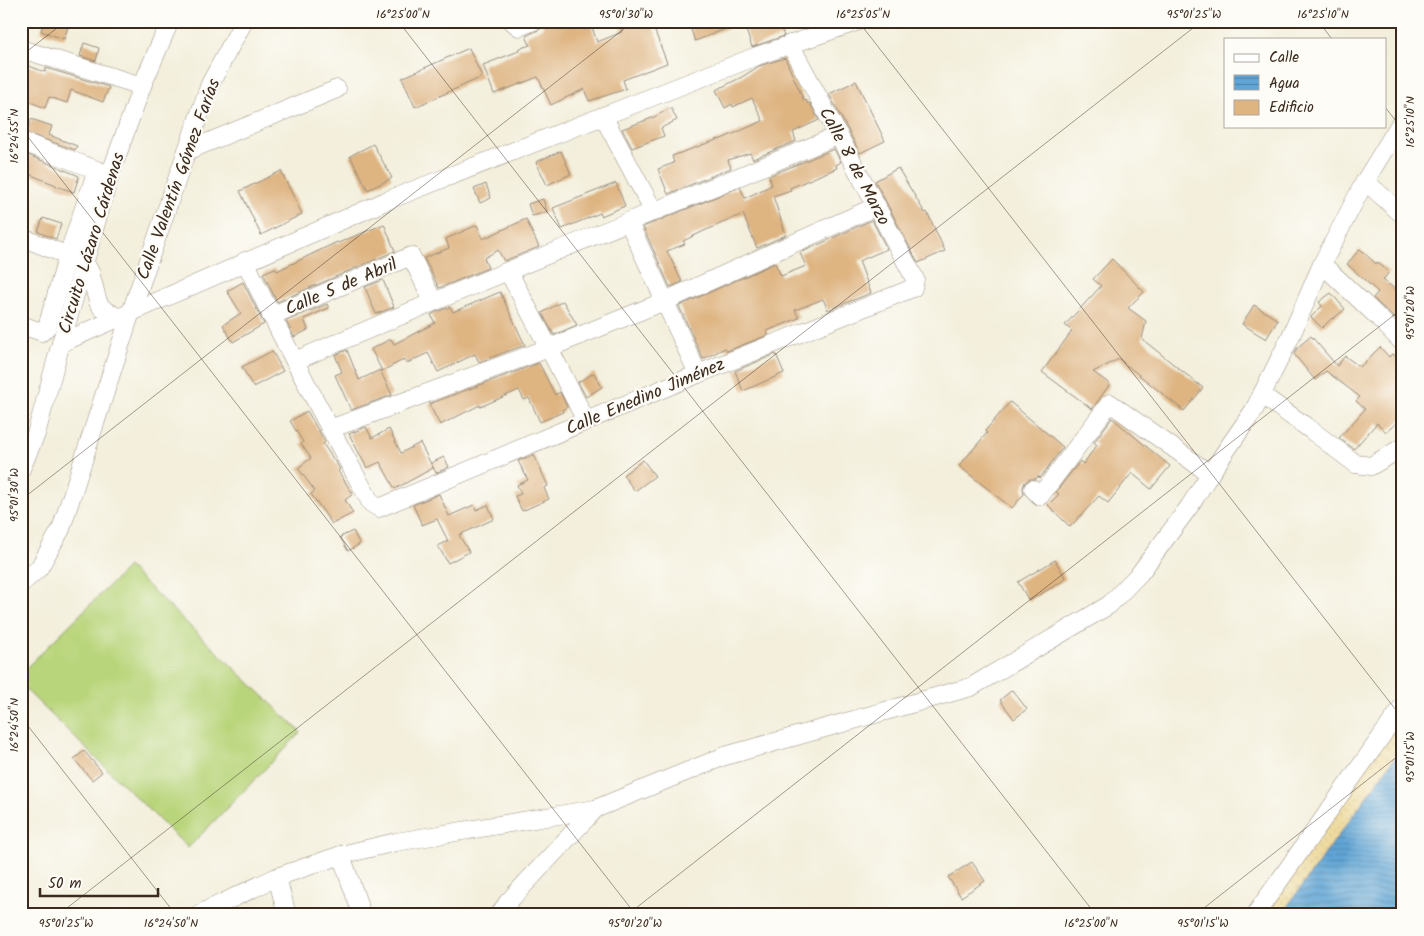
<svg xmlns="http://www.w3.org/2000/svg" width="1424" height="936" font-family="Kalam,sans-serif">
  <defs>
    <pattern id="sand-dots" width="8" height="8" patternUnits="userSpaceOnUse" patternTransform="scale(1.25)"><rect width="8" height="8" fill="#eeda9e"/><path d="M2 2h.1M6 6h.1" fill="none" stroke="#cdbb88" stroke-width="1.8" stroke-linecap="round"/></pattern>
    <pattern id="water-rules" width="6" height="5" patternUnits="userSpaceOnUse" patternTransform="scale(1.25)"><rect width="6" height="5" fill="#60a5d6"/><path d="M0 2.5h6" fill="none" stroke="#5087ad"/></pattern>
  </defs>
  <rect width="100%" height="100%" fill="#fdfcf7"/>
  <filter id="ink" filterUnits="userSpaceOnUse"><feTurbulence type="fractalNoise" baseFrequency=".02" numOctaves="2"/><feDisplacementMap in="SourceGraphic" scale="10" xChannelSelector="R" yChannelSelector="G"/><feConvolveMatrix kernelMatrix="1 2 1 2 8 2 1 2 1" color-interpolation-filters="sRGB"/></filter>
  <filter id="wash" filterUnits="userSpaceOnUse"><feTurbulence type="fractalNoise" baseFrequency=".0096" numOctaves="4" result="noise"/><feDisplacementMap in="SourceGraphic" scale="20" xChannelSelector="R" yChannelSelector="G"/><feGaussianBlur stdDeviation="1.12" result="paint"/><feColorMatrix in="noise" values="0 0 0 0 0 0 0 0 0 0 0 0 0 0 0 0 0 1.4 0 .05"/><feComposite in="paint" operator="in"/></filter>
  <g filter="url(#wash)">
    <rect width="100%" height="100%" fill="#f3efdc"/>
    <!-- sand -->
    <path fill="url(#sand-dots)" stroke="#94825e" d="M1403 706V915H1255Z"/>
    <!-- pitch -->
    <path fill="#b9d57b" stroke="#7a804c" d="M128 567 301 732 188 848 21 685V673Z"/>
    <!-- water -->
    <path fill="url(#water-rules)" stroke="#4e687a" d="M1403 746V915H1281Z"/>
    <g id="blocks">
      <!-- building -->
      <g fill="#deb481">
        <path d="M44 21H70L64 39 41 31Z"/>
        <path d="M544 21H590L597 42 622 32 618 21H651L667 63 623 80 626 89 589 101 584 89 551 105 538 77 494 94 483 65 519 51 518 49 530 45 526 36 542 28Z"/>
        <path d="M688 21H778L784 36 752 47 743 22 695 41Z"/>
        <path d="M84 43 99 48 96 61 80 56Z"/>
        <path d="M469 48 482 77 415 107 402 78Z"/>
        <path d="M785 58 804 101 806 100 808 104 810 103 819 120 793 132 796 141 753 159 750 153 728 160 731 168 668 194 658 169 674 163 672 156 719 139V140L763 121 752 98 733 107 732 104 725 108 716 90 742 77 759 66Z"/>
        <path d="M21 63 45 72 46 68 109 87 103 102 71 90 67 103 49 97 45 108 21 98Z"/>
        <path d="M856 81 885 141 860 153 829 94Z"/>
        <path d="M671 108 677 120 661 128 664 136 632 148 622 129 652 118Z"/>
        <path d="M31 119 52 126 49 135 77 146 75 150 21 131V129L27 131Z"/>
        <path d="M373 144 392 178 368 190 350 156Z"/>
        <path d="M834 149 841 162 836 165 837 168 790 188 791 190 773 196 786 235 757 248 743 214 704 231 683 241 685 244 667 251 682 282 670 287 643 227 740 187 745 198 772 185 769 176Z"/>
        <path d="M561 151 571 174 547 185 536 162Z"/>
        <path d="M21 152 79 176 74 192 56 186V185L21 171Z"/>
        <path d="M898 168 925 213 927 212 945 251 918 263 875 181Z"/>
        <path d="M281 171 302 214 261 235 240 191Z"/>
        <path d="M616 183 625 206 601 216 600 213 562 229 553 208Z"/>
        <path d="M486 184 491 198 480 203 474 189Z"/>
        <path d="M543 199 547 212 532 216 528 204Z"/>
        <path d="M43 218 61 224 56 239 38 232Z"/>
        <path d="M526 219 539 247 504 261 498 250 484 258 488 268 439 288 424 258 449 248 446 239 477 225 483 239Z"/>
        <path d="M872 220 887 249 859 261 871 293 828 310 823 299 795 310 799 318 767 331 768 335 727 351 725 348 703 359 679 306 775 263 781 276 806 266 800 253Z"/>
        <path d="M384 224 395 251 277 302 263 273 275 268 277 271 337 242 338 243Z"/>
        <path d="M1360 249 1376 264 1377 262 1389 272 1383 280 1403 295V309L1395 319 1373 298 1378 292 1347 264Z"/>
        <path d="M1112 259 1144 292 1128 308 1146 321 1142 339 1203 388 1184 411 1119 359 1093 372 1110 384 1092 409 1042 372 1072 331 1065 325 1101 286 1093 279Z"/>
        <path d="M383 280 394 307 376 314 365 287Z"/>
        <path d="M243 282 264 324 233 342 223 325 241 313 227 291Z"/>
        <path d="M500 292 525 345 479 362 475 354 438 372 428 353 407 363 405 359 382 371 371 349 391 339 394 344 435 323 431 315 436 312 450 307 453 312Z"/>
        <path d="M1331 293 1345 309 1333 319 1332 318 1322 328 1311 317 1322 306 1319 302Z"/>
        <path d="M563 301 577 325 554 335 542 313Z"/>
        <path d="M327 304 329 308 304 319 308 330 294 337 286 321Z"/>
        <path d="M1254 305 1278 320 1266 339 1242 324Z"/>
        <path d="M1311 336 1337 366 1345 356 1360 367 1380 347 1389 357 1392 354 1403 364V418L1386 432 1377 423 1354 449 1339 438 1365 409 1356 401 1360 397 1326 371 1315 380 1294 354 1297 348Z"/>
        <path d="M347 350 359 380 380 370 392 395 351 410 335 375 342 372 335 355Z"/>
        <path d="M272 351 283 371 253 387 242 367Z"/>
        <path d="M776 354 784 373 743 391 735 371Z"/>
        <path d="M539 363 555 395 560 392 567 407 562 410 563 412 540 422 529 398 524 400 519 390 480 407V405L440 425 429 404Z"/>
        <path d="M594 373 602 387 586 397 578 382Z"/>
        <path d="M1010 402 1063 447 1040 478 1038 476 1036 479H1030L1025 482 1023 487 1024 494 1012 508 959 466 987 433 985 431Z"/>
        <path d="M307 411 325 442 323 444 340 469 338 471 353 494 345 500 353 513 332 524 311 494 315 491 298 468 311 458 301 444 303 442 290 421Z"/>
        <path d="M1112 418 1170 466 1151 489 1132 473 1108 503 1099 496 1070 527 1048 505 1059 494 1056 492 1080 461 1083 464 1097 445 1094 442Z"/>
        <path d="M366 427 372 438 389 429 401 453 420 443 433 468 395 489 380 462 367 468 349 434Z"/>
        <path d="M534 455 548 486 544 488 549 499 522 511 515 496 521 494 517 485 528 480 518 461Z"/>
        <path d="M444 457 449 467 436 473 431 463Z"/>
        <path d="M643 460 655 476 635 491 623 475Z"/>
        <path d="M439 494 449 516 474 505 476 510 488 505 494 519 459 535 469 552 448 563 438 546 448 541 437 519 422 525 413 505Z"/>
        <path d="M353 531 360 544 348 551 340 537Z"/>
        <path d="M1055 560 1066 579 1029 601 1018 582Z"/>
        <path d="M1012 690 1027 709 1014 719 1000 700Z"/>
        <path d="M84 751 102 772 92 780 74 759Z"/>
        <path d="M972 862 985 881 961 897 948 877Z"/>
      </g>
    </g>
  </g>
  <g filter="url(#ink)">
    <use href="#blocks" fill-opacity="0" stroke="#978c7d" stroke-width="1"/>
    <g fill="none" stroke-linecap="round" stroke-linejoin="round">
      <defs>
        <g id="minor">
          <path d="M512 21 519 27 534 21"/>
          <path d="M21 49 142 86"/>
          <path d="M603 116 654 212"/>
          <path d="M21 141 107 174"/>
          <path d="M187 151 337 89"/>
          <path d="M1365 181 1403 215"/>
          <path d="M629 223 698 374"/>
          <path d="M21 237 84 262 90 272 98 302 102 308 119 318"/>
          <path d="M245 261C284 343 327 424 371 503L379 508 698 374 913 288 915 279 790 44"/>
          <path d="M1322 264 1379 318 1403 343"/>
          <path d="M508 271 549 348 586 421"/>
          <path d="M271 316 411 256 433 301"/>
          <path d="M21 325 42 332 47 327 68 255 97 170"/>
          <path d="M61 343 386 201 757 56 859 21"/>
          <path d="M295 361C475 282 658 211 839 135"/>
          <path d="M1262 395 1311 430 1356 464 1371 466 1403 447"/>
          <path d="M330 429 549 348 665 301 877 206"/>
          <path d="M21 469 36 434 61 343 110 175 142 86 170 21"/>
          <path d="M1033 489 1040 496 1110 403 1210 474"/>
          <path d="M21 584 39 568 61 529 131 312 203 104 210 84 244 21"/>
          <path d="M595 809 725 756 971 687 1109 605 1140 573 1189 507 1210 474 1254 410 1290 338 1322 264 1365 181 1403 119"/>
          <path d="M341 855 362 915"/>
          <path d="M277 877 287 915"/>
          <path d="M197 915 277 877 341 855 396 842 595 809 508 902 499 915"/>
          <path d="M1255 915 1403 706"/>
        </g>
      </defs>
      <!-- minor casing -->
      <use href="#minor" stroke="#978c7d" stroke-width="19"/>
      <!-- minor -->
      <use href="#minor" stroke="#fff" stroke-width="18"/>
    </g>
  </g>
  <!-- ticks -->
  <path fill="none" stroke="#3b2a1e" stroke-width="1" stroke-opacity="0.45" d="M398 21 1096 915M858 21 1403 719M1318 21 1332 39M21 56 66 21M1385 107 1403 130M21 128 636 915M21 500 634 21M21 717 176 915M58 915 1202 21M627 915 1403 308M1195 915 1403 752"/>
  <g text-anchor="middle" stroke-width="4.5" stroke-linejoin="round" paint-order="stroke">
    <!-- street labels -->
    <g font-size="18" fill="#3b2a1e" stroke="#fdfcf7">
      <text transform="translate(855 166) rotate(62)" y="6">Calle 8 de Marzo</text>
      <text transform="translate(178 179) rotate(-70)" y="6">Calle Valentín Gómez Farías</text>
      <text transform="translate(91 243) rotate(-73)" y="6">Circuito Lázaro Cárdenas</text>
      <text transform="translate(341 286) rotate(-23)" y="6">Calle 5 de Abril</text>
      <text transform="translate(645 396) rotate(-23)" y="6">Calle Enedino Jiménez</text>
    </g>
  </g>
  <!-- margin -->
  <rect width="1424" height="936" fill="none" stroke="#fdfcf7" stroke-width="55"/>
  <!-- legend -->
  <rect x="1224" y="38" width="162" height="90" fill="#fdfcf7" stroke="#afa8a0"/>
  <rect x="1234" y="54" width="25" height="8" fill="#ffffff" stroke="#afa8a0"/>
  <text x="1269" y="62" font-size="15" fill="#3b2a1e">Calle</text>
  <rect x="1234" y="75" width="25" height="15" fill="url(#water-rules)" stroke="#afa8a0"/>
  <text x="1269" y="88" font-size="15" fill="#3b2a1e">Agua</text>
  <rect x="1234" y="100" width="25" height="15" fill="#deb481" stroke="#afa8a0"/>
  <text x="1269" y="112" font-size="15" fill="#3b2a1e">Edificio</text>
  <!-- scale -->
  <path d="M40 888v8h118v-8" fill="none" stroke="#3b2a1e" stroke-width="2.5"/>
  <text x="48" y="888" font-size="15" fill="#3b2a1e" stroke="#fdfcf7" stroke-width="4" paint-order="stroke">50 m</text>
  <rect x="28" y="28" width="1368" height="880" fill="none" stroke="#3b2a1e" stroke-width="2"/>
  <g font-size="12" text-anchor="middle" fill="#3b2a1e">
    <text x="403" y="18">16°25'00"N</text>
    <text x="626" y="18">95°01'30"W</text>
    <text x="863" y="18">16°25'05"N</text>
    <text x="1194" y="18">95°01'25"W</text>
    <text x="1323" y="18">16°25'10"N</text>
    <text transform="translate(1410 122) rotate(-90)" y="4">16°25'10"N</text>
    <text transform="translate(14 136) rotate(-90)" y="4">16°24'55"N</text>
    <text transform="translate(1410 313) rotate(-90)" y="4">95°01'20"W</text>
    <text transform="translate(14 495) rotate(-90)" y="4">95°01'30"W</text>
    <text transform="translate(14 725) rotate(-90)" y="4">16°24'50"N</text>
    <text transform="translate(1410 757) rotate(-90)" y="4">95°01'15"W</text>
    <text x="66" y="927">95°01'25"W</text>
    <text x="171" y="927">16°24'50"N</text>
    <text x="635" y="927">95°01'20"W</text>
    <text x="1091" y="927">16°25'00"N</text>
    <text x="1203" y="927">95°01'15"W</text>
  </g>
</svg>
